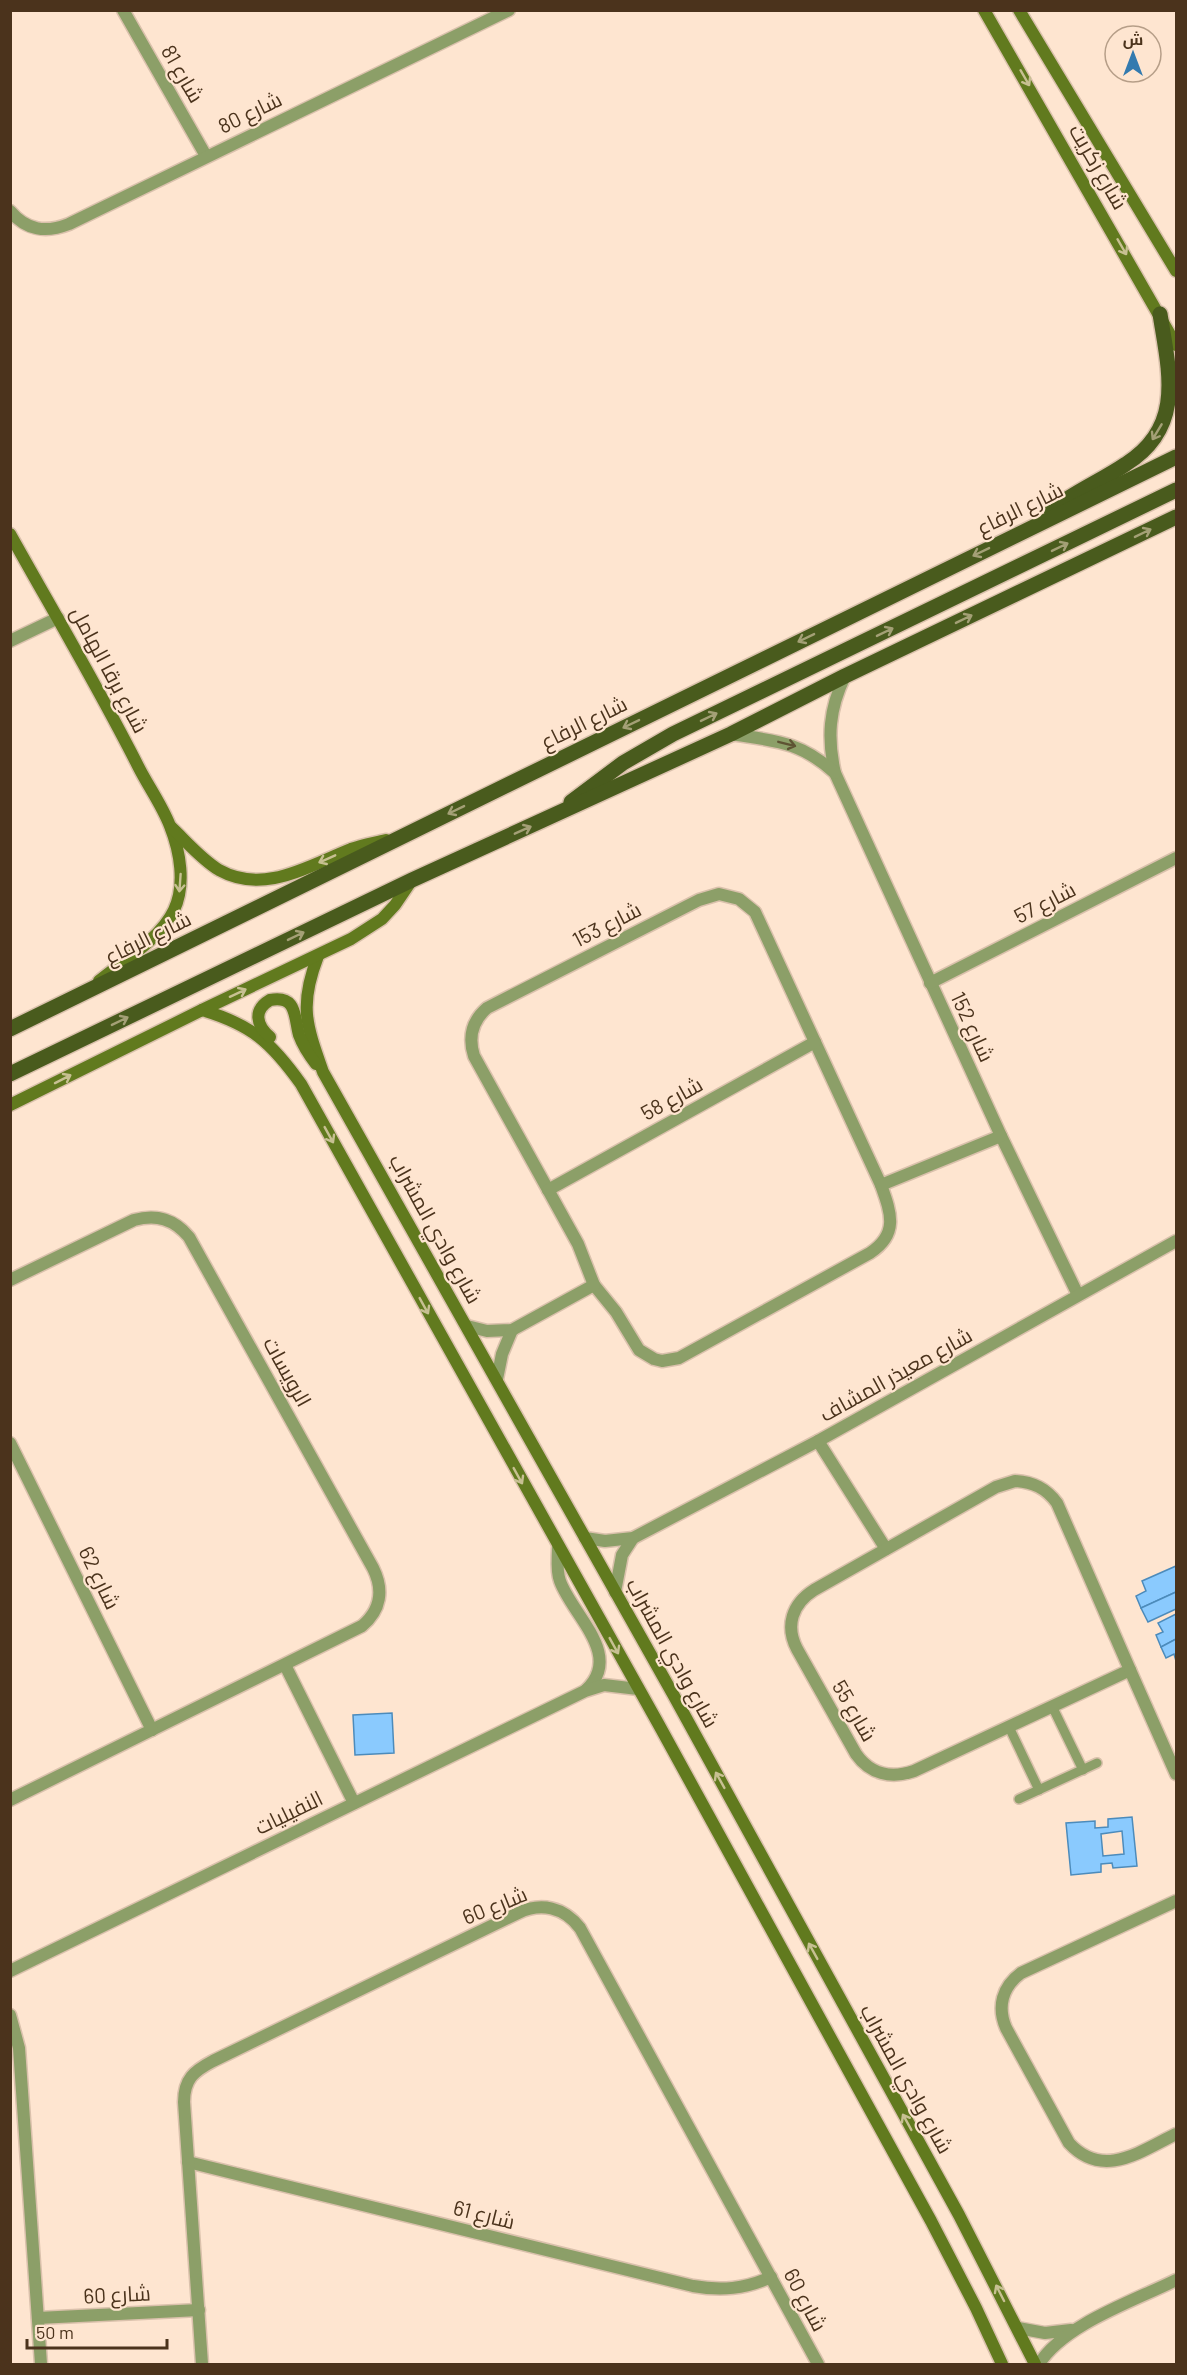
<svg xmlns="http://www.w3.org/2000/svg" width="1187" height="2375" font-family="Barlow,Cairo,sans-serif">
  <rect width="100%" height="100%" fill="#fee5d0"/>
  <!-- building -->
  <g fill="#8acafe" stroke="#4c8bbb" stroke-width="1.5" fill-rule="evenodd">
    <path d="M1176 1566V1592L1141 1608 1136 1596 1146 1591 1142 1581Z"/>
    <path d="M1176 1592V1609L1148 1622 1141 1608Z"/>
    <path d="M1176 1614V1639L1161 1647 1156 1635 1163 1632 1158 1623Z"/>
    <path d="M1176 1639V1661L1174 1654 1166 1658 1161 1647Z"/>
    <path d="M392 1713 394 1753 355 1755 353 1715Z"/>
    <path d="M1132 1817 1137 1866 1113 1868 1112 1863 1101 1864V1872L1071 1875 1066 1823 1095 1821V1828L1108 1827V1819ZM1122 1831 1124 1854 1103 1856 1101 1834Z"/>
  </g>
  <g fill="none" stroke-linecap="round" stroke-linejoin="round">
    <defs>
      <g id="lane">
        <path d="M1052 1706 1083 1770"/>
        <path d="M1009 1727 1039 1790"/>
        <path d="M1019 1799 1097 1763"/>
      </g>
      <g id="street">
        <path d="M123 10 206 156"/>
        <path d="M10 211C27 231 46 233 69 224L509 10"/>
        <path d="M10 641 58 618"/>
        <path d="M845 676C829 709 827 738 835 773L1001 1136 1078 1295"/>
        <path d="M731 734C775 741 800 741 835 773"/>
        <path d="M719 894 739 899 755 912 881 1185C891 1213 899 1234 870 1253L679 1358 662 1361 654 1359 639 1350 616 1312 594 1285 578 1244 474 1056C468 1037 472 1021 487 1008L699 900Z"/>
        <path d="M930 983 1176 858"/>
        <path d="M881 1185 1001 1136"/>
        <path d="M548 1190 815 1042"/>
        <path d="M10 1280 134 1220C157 1214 174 1219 189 1237L373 1568C384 1590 381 1610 362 1626L10 1800"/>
        <path d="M467 1326 487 1331 512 1330 594 1285"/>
        <path d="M497 1379 502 1354 512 1330"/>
        <path d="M818 1441 886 1549"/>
        <path d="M10 1443 152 1730"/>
        <path d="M1015 1481C1033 1482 1046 1488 1057 1503L1130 1670 914 1771C891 1779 870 1774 856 1754L797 1649C785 1626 792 1604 814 1590L996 1487Z"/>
        <path d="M585 1538 605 1541 633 1538 818 1441 1176 1241"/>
        <path d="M558 1548C558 1559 556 1570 560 1581 572 1615 624 1655 586 1690"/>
        <path d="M615 1592 622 1555 633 1538"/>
        <path d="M285 1665 354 1803"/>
        <path d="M1130 1670 1176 1774"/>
        <path d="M1176 1901 1021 1973C1002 1987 997 2007 1006 2028L1069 2143C1103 2180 1141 2151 1176 2134"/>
        <path d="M10 1971 585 1691 604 1685 638 1689"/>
        <path d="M10 2015 19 2048 41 2364"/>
        <path d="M188 2162 693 2286C721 2291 745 2289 771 2277"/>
        <path d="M38 2318 199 2310"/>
        <path d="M1018 2328 1045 2333 1071 2330"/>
        <path d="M202 2364 184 2102C184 2079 194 2071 213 2061L518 1913C541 1902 564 1907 580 1928L818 2364"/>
        <path d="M1039 2364C1064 2324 1134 2301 1176 2280"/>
      </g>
      <g id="secondary">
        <path d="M984 10 1176 345"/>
        <path d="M1019 10 1176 271"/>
        <path d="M10 534C53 611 98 687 138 766 148 786 162 805 170 826 180 851 186 885 174 910 161 938 122 962 99 981"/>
        <path d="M171 827C186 841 201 859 219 870 264 895 308 866 351 849 362 845 374 843 386 840"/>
        <path d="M318 956C299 1005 306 1024 323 1072L674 1696 959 2215 1035 2364"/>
        <path d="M202 1010C252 1025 271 1042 301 1084L659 1725 931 2221 976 2308 1002 2364"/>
        <path d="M270 1037C256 1025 253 1010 270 1000 297 995 294 1016 299 1035 303 1046 309 1055 316 1064"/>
        <path d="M10 1105 202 1010 351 939 382 919 395 905 412 880"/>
      </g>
      <g id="primary">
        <path d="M1051 510C1076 491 1101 481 1126 464 1185 427 1169 371 1160 314"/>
        <path d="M571 802 623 763 673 734 1176 490"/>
        <path d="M10 1029 1176 457"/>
        <path d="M10 1074 412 880 731 734 845 676 1176 517"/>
      </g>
    </defs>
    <!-- lane casing -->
    <use href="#lane" stroke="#dac1ac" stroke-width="12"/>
    <!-- street casing -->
    <use href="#street" stroke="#dac1ac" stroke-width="15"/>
    <!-- secondary casing -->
    <use href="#secondary" stroke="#dac1ac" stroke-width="15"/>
    <!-- primary casing -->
    <use href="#primary" stroke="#dac1ac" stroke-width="18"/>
    <!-- lane -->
    <use href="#lane" stroke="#8c9f68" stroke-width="9"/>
    <!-- street -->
    <use href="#street" stroke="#8c9f68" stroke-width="12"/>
    <!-- secondary -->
    <use href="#secondary" stroke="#617a1e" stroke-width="12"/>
    <!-- primary -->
    <use href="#primary" stroke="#495b1d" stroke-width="15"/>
  </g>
  <!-- one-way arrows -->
  <defs><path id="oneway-shaft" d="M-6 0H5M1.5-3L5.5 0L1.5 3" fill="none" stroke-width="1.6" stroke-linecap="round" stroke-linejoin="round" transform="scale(1.5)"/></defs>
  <g stroke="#c7c092">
    <use href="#oneway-shaft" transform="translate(1025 78) rotate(60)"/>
    <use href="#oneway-shaft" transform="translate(1122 247) rotate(60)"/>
    <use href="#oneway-shaft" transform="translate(327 859) rotate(156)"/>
    <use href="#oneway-shaft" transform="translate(180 883) rotate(94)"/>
    <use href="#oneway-shaft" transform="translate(238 993) rotate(-25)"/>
    <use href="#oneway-shaft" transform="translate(63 1079) rotate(-27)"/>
    <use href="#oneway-shaft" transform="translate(329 1135) rotate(61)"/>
    <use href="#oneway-shaft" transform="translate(424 1306) rotate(61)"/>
    <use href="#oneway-shaft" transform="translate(518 1476) rotate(61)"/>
    <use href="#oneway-shaft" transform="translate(614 1646) rotate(61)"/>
    <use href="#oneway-shaft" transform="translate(720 1780) rotate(-119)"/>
    <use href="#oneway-shaft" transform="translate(813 1951) rotate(-119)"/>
    <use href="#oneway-shaft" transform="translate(907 2122) rotate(-119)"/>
    <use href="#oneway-shaft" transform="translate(1000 2293) rotate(-117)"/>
  </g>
  <g stroke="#a4a076">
    <use href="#oneway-shaft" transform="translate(1157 432) rotate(121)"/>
    <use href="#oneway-shaft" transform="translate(1143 533) rotate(-26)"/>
    <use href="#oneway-shaft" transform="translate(1060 547) rotate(-26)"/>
    <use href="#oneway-shaft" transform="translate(981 552) rotate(154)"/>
    <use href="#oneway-shaft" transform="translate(964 619) rotate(-26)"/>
    <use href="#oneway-shaft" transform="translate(885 632) rotate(-26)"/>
    <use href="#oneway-shaft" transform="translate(806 638) rotate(154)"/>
    <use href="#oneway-shaft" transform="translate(709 717) rotate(-26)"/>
    <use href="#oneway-shaft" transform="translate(631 724) rotate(154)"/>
    <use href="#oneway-shaft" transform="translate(456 810) rotate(154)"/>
    <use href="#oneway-shaft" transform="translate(523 830) rotate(-24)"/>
    <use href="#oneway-shaft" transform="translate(296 936) rotate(-26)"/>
    <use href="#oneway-shaft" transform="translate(120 1021) rotate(-26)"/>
  </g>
  <use stroke="#5e5333" href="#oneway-shaft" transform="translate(787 744) rotate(14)"/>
  <g text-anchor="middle" stroke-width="4.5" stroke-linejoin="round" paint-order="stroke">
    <!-- street labels -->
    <g font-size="21" fill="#4b331c" stroke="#fee5d0">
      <text transform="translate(182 74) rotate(60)" y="7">شارع 81</text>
      <text transform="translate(250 113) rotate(-26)" y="7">شارع 80</text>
      <text transform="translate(1098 167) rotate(60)" y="7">شارع زكريت</text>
      <text transform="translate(1020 509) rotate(-26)" y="7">شارع الرفاع</text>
      <text transform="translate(109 670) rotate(62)" y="7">شارع برقا الهامل</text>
      <text transform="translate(584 723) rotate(-26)" y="7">شارع الرفاع</text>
      <text transform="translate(1045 903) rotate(-27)" y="7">شارع 57</text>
      <text transform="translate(607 925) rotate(-27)" y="7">شارع 153</text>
      <text transform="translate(148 938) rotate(-26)" y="7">شارع الرفاع</text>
      <text transform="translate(972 1027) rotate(65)" y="7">شارع 152</text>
      <text transform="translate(672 1099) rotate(-29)" y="7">شارع 58</text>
      <text transform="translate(435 1229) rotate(61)" y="7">شارع وادي المشراب</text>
      <text transform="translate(287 1372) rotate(61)" y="7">الرويسات</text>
      <text transform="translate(896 1375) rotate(-29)" y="7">شارع معيذر المشاف</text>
      <text transform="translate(99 1578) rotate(64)" y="7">شارع 62</text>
      <text transform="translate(672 1653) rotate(61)" y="7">شارع وادي المشراب</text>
      <text transform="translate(854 1711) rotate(60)" y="7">شارع 55</text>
      <text transform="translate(289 1813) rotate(-26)" y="7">النفيليات</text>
      <text transform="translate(495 1906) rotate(-22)" y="7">شارع 60</text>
      <text transform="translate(906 2079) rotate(61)" y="7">شارع وادي المشراب</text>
      <text transform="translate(484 2215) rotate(14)" y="7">شارع 61</text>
      <text transform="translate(117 2295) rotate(-3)" y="7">شارع 60</text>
      <text transform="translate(805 2300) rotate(62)" y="7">شارع 60</text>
    </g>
  </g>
  <!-- border -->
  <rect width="1187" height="2375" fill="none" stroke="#4b331c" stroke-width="24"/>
  <!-- north arrow -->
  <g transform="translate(1133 54)"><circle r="28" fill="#fee5d0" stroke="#b69e88" stroke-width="1.5"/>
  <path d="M0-4.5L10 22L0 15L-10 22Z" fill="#337aaf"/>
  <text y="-9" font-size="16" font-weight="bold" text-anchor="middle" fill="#4b331c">ش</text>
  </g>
  <!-- scale -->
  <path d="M27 2339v9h140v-9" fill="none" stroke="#4b331c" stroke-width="3"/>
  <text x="36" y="2339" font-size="18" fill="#4b331c" stroke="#fee5d0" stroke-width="4.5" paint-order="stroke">50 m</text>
</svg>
